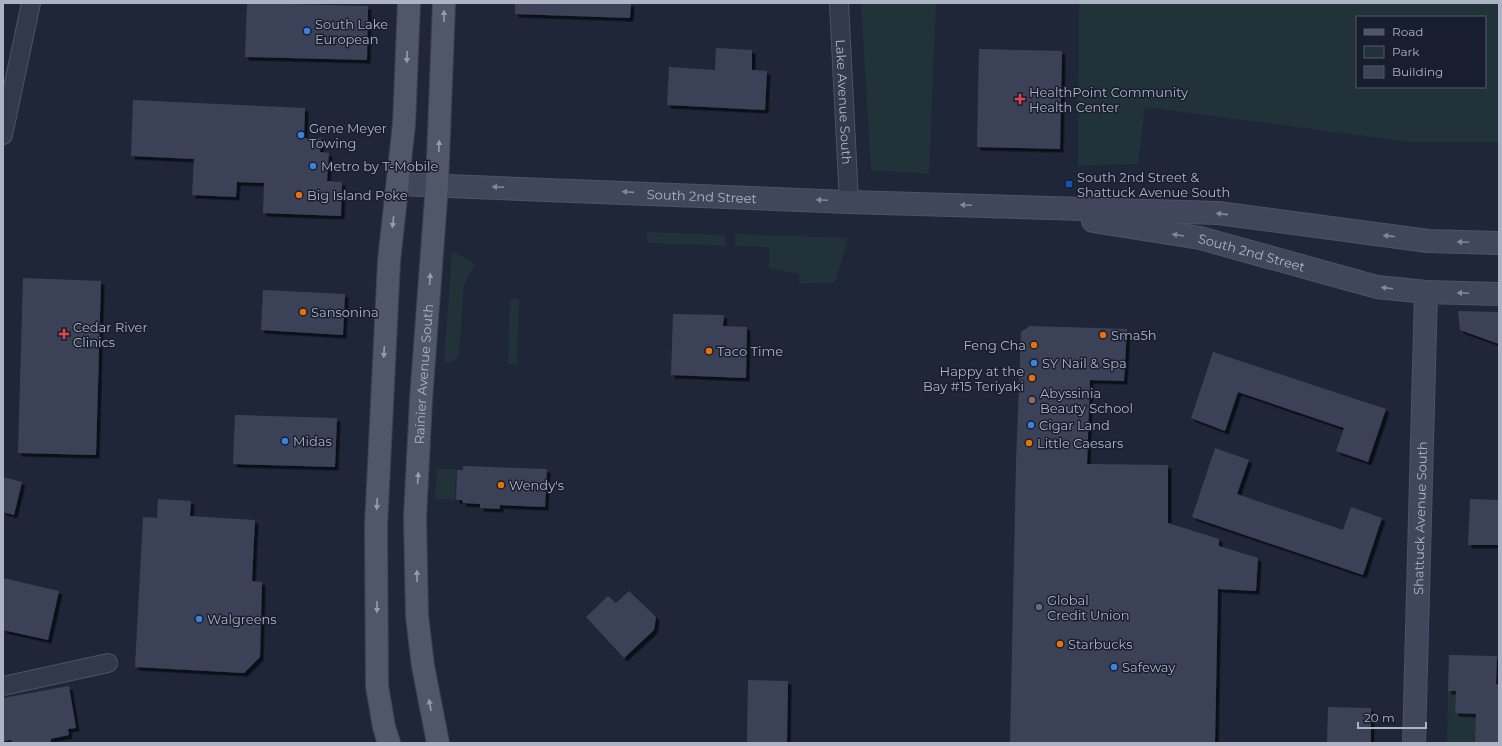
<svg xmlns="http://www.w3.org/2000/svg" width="1502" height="746" font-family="Montserrat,sans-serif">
  <defs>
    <filter id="shadow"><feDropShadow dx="3.5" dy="3.5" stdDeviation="0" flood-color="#0009"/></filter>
  </defs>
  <rect width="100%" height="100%" fill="#1f2638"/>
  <!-- green -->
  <g fill="#213339" fill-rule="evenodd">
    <path d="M861 3H936L929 174 871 170Z"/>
    <path d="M1079 3H1499V142H1410L1145 107 1138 164 1078 166ZM1357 17H1485V87H1357Z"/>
    <path d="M647 232 725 235V246L647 243Z"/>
    <path d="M735 234 848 238 835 282 799 284V274L771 268 769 266V247L736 246 735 245Z"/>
    <path d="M452 251 475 264 464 285 459 354C455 361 452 363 444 362Z"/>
    <path d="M510 299H519L517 364H508Z"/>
    <path d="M437 469H456L455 500 435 499Z"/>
    <path d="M1448 691H1456L1455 713 1476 714 1475 743H1447Z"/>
  </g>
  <!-- building -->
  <g fill="#3b4358" filter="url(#shadow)">
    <path d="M247 3 368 6 367 60 245 57Z"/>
    <path d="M515 3H631L630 18 515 14Z"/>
    <path d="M716 48 752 50V70L767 71 765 110 667 105 669 67 715 70Z"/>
    <path d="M979 49 1062 51 1060 149 977 147Z"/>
    <path d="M133 100 305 108 304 138H321L320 152 329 153 327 181 342 182 341 216 263 213 264 183 237 182 236 197 192 195 194 159 131 156Z"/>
    <path d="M23 278 101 281 96 455 18 453Z"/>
    <path d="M263 290 345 294 343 335 261 330Z"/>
    <path d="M1458 311 1499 312V344L1460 330Z"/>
    <path d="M673 314 724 315 723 326 747 327 746 378 671 375Z"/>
    <path d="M1030 326 1127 329 1124 381 1090 380 1087 464 1168 465V523L1219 539V546L1258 558 1256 591 1218 589 1215 743H1010L1016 463 1021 332Z"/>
    <path d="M1213 352 1386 409 1368 462 1336 451 1344 428 1238 392 1225 431 1191 418Z"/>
    <path d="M235 415 337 418 335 467 233 464Z"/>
    <path d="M1215 448 1249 460 1237 494 1343 530 1351 507 1382 518 1363 575 1192 517Z"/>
    <path d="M463 466 547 469 545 507 500 505V509L480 508V504L463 503 462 500H456L457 470H463Z"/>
    <path d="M3 477 22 482 14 515 3 512Z"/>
    <path d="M158 499 191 501 190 516 255 520 252 581 262 582 260 657 244 673 135 667 143 517 157 518Z"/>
    <path d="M1470 499 1499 500V545H1468Z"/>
    <path d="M3 578 59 591 48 640 3 630Z"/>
    <path d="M629 591 656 617 654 630 624 658 586 617 608 596 616 603Z"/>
    <path d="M1449 655 1497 656 1496 684 1499 685V743H1475L1476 714 1455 713 1456 691H1448Z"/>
    <path d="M748 680 788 681 787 743H747Z"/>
    <path d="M69 686 76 728 68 729 69 735 51 739V742L48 743H12L11 740 3 741V698Z"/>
    <path d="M1328 707 1371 708V743H1327Z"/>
  </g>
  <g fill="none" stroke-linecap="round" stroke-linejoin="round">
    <defs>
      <g id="street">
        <path id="s1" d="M839 3 849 202"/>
        <path d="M3 135 31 3"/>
        <path d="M3 686 108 663"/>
      </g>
      <g id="secondary">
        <path id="s2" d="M398 184 849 202 1218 213 1428 241 1499 243"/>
        <path id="s3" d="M1093 221 1200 238 1377 287 1426 292 1499 294"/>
        <path id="s4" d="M1414 743 1426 292"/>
      </g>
      <g id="primary">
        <path d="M389 743 384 727 377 686 376 526 389 261 404 124 409 3"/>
        <path id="s5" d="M438 743 423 666 417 616 415 517 421 400 437 185 444 3"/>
      </g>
    </defs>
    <!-- street casing -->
    <use href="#street" stroke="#4d5363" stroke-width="20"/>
    <!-- secondary casing -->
    <use href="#secondary" stroke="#4d5363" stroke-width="24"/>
    <!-- primary casing -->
    <use href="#primary" stroke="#3c4252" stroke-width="24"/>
    <!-- street -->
    <use href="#street" stroke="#323948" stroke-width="18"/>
    <!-- secondary -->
    <use href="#secondary" stroke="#40475c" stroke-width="22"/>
    <!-- primary -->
    <use href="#primary" stroke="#505769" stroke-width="22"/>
  </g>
  <!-- one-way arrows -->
  <defs><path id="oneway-solid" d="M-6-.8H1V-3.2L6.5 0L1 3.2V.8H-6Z"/></defs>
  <g fill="#959cae">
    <use href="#oneway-solid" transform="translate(444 16) rotate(-89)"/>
    <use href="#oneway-solid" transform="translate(407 57) rotate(92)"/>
    <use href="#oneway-solid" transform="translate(439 146) rotate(-88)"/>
    <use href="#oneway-solid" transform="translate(393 222) rotate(97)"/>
    <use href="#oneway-solid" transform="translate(430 279) rotate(-86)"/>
    <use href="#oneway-solid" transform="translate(384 352) rotate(93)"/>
    <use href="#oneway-solid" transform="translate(418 478) rotate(-86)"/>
    <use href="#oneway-solid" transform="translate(377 504) rotate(93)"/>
    <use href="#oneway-solid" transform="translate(417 576) rotate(-91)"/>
    <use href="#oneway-solid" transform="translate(377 607) rotate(90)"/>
    <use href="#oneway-solid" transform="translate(430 705) rotate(-101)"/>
  </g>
  <g fill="#81889b">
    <use href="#oneway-solid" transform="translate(498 187) rotate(-178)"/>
    <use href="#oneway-solid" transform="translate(628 192) rotate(-176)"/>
    <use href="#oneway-solid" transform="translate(822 200) rotate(-177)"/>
    <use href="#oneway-solid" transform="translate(966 205) rotate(-178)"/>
    <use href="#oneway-solid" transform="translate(1222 214) rotate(-174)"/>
    <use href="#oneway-solid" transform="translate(1178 235) rotate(-171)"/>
    <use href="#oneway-solid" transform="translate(1389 236) rotate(-173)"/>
    <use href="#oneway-solid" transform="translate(1463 242) rotate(-178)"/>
    <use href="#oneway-solid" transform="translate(1387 288) rotate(-173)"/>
    <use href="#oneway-solid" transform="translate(1463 293) rotate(-178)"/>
  </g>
  <!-- markers -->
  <g fill="#3f7fe0" stroke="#181e2d" stroke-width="1.5">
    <circle cx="307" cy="31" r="4"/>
    <circle cx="301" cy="135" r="4"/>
    <circle cx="313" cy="166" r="4"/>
    <circle cx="1034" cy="363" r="4"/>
    <circle cx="1031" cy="425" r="4"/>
    <circle cx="285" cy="441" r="4"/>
    <circle cx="199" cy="619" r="4"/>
    <circle cx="1114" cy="667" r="4"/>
  </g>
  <g fill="#e0444e" stroke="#181e2d" stroke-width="1.5">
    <path d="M1018 93h4v4h4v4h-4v4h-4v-4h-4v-4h4z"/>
    <path d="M62 328h4v4h4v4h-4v4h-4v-4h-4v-4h4z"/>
  </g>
  <rect fill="#1a4fb4" stroke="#181e2d" stroke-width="1.5" x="1065" y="180" width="8" height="8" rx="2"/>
  <g fill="#e8710a" stroke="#181e2d" stroke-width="1.5">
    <circle cx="299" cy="195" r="4"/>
    <circle cx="303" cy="312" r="4"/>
    <circle cx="1103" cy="335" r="4"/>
    <circle cx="1034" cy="345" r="4"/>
    <circle cx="709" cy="351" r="4"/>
    <circle cx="1032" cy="378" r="4"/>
    <circle cx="1029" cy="443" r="4"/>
    <circle cx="501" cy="485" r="4"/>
    <circle cx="1060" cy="644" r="4"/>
  </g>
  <circle fill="#8d6e63" stroke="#181e2d" stroke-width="1.5" cx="1032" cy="400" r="4"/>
  <circle fill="#5c6f8a" stroke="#181e2d" stroke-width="1.5" cx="1039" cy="607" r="4"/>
  <g text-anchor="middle" stroke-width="3" stroke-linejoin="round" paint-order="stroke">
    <!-- poi labels -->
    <g font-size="13" fill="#acb3c5" stroke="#181e2d" text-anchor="start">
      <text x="315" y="29">South Lake<tspan x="315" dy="15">European</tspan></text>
      <text x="1029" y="97">HealthPoint Community<tspan x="1029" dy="15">Health Center</tspan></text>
      <text x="309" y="133">Gene Meyer<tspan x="309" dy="15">Towing</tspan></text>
      <text x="321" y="171">Metro by T-Mobile</text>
      <text x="1077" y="182">South 2nd Street &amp;<tspan x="1077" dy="15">Shattuck Avenue South</tspan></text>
      <text x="307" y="200">Big Island Poke</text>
      <text x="311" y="317">Sansonina</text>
      <text x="73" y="332">Cedar River<tspan x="73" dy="15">Clinics</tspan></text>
      <text x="1111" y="340">Sma5h</text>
      <text x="1026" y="350" text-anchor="end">Feng Cha</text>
      <text x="717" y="356">Taco Time</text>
      <text x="1042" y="368">SY Nail &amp; Spa</text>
      <text x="1024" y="376" text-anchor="end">Happy at the<tspan x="1024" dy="15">Bay #15 Teriyaki</tspan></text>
      <text x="1040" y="398">Abyssinia<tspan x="1040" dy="15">Beauty School</tspan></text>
      <text x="1039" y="430">Cigar Land</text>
      <text x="293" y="446">Midas</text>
      <text x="1037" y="448">Little Caesars</text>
      <text x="509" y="490">Wendy's</text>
      <text x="1047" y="605">Global<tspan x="1047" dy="15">Credit Union</tspan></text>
      <text x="207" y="624">Walgreens</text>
      <text x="1068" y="649">Starbucks</text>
      <text x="1122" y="672">Safeway</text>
    </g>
    <!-- street labels -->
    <g font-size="13" fill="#acb3c5" stroke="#181e2d">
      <text dy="5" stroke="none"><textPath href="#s1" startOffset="99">Lake Avenue South</textPath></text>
      <text dy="5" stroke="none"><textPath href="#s2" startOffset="304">South 2nd Street</textPath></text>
      <text dy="5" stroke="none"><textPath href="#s3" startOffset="162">South 2nd Street</textPath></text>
      <text dy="5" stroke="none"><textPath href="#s5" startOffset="371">Rainier Avenue South</textPath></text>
      <text dy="5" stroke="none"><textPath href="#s4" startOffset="225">Shattuck Avenue South</textPath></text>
    </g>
  </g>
  <!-- border -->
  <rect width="1502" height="746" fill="none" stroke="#acb3c5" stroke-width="8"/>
  <!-- legend -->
  <rect x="1356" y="16" width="130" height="72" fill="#181e2d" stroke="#535a6a"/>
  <rect x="1364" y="29" width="20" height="6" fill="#505769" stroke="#535a6a"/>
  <text x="1392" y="36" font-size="12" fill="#acb3c5">Road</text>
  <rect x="1364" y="46" width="20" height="12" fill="#213339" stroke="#535a6a"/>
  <text x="1392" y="56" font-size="12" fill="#acb3c5">Park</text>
  <rect x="1364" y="66" width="20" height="12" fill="#3b4358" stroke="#535a6a"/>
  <text x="1392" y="76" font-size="12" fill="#acb3c5">Building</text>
  <!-- scale -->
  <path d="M1358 722v6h68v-6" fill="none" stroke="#acb3c5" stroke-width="2"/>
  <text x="1364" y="722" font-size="12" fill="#acb3c5" stroke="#181e2d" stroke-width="3" paint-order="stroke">20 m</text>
</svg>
